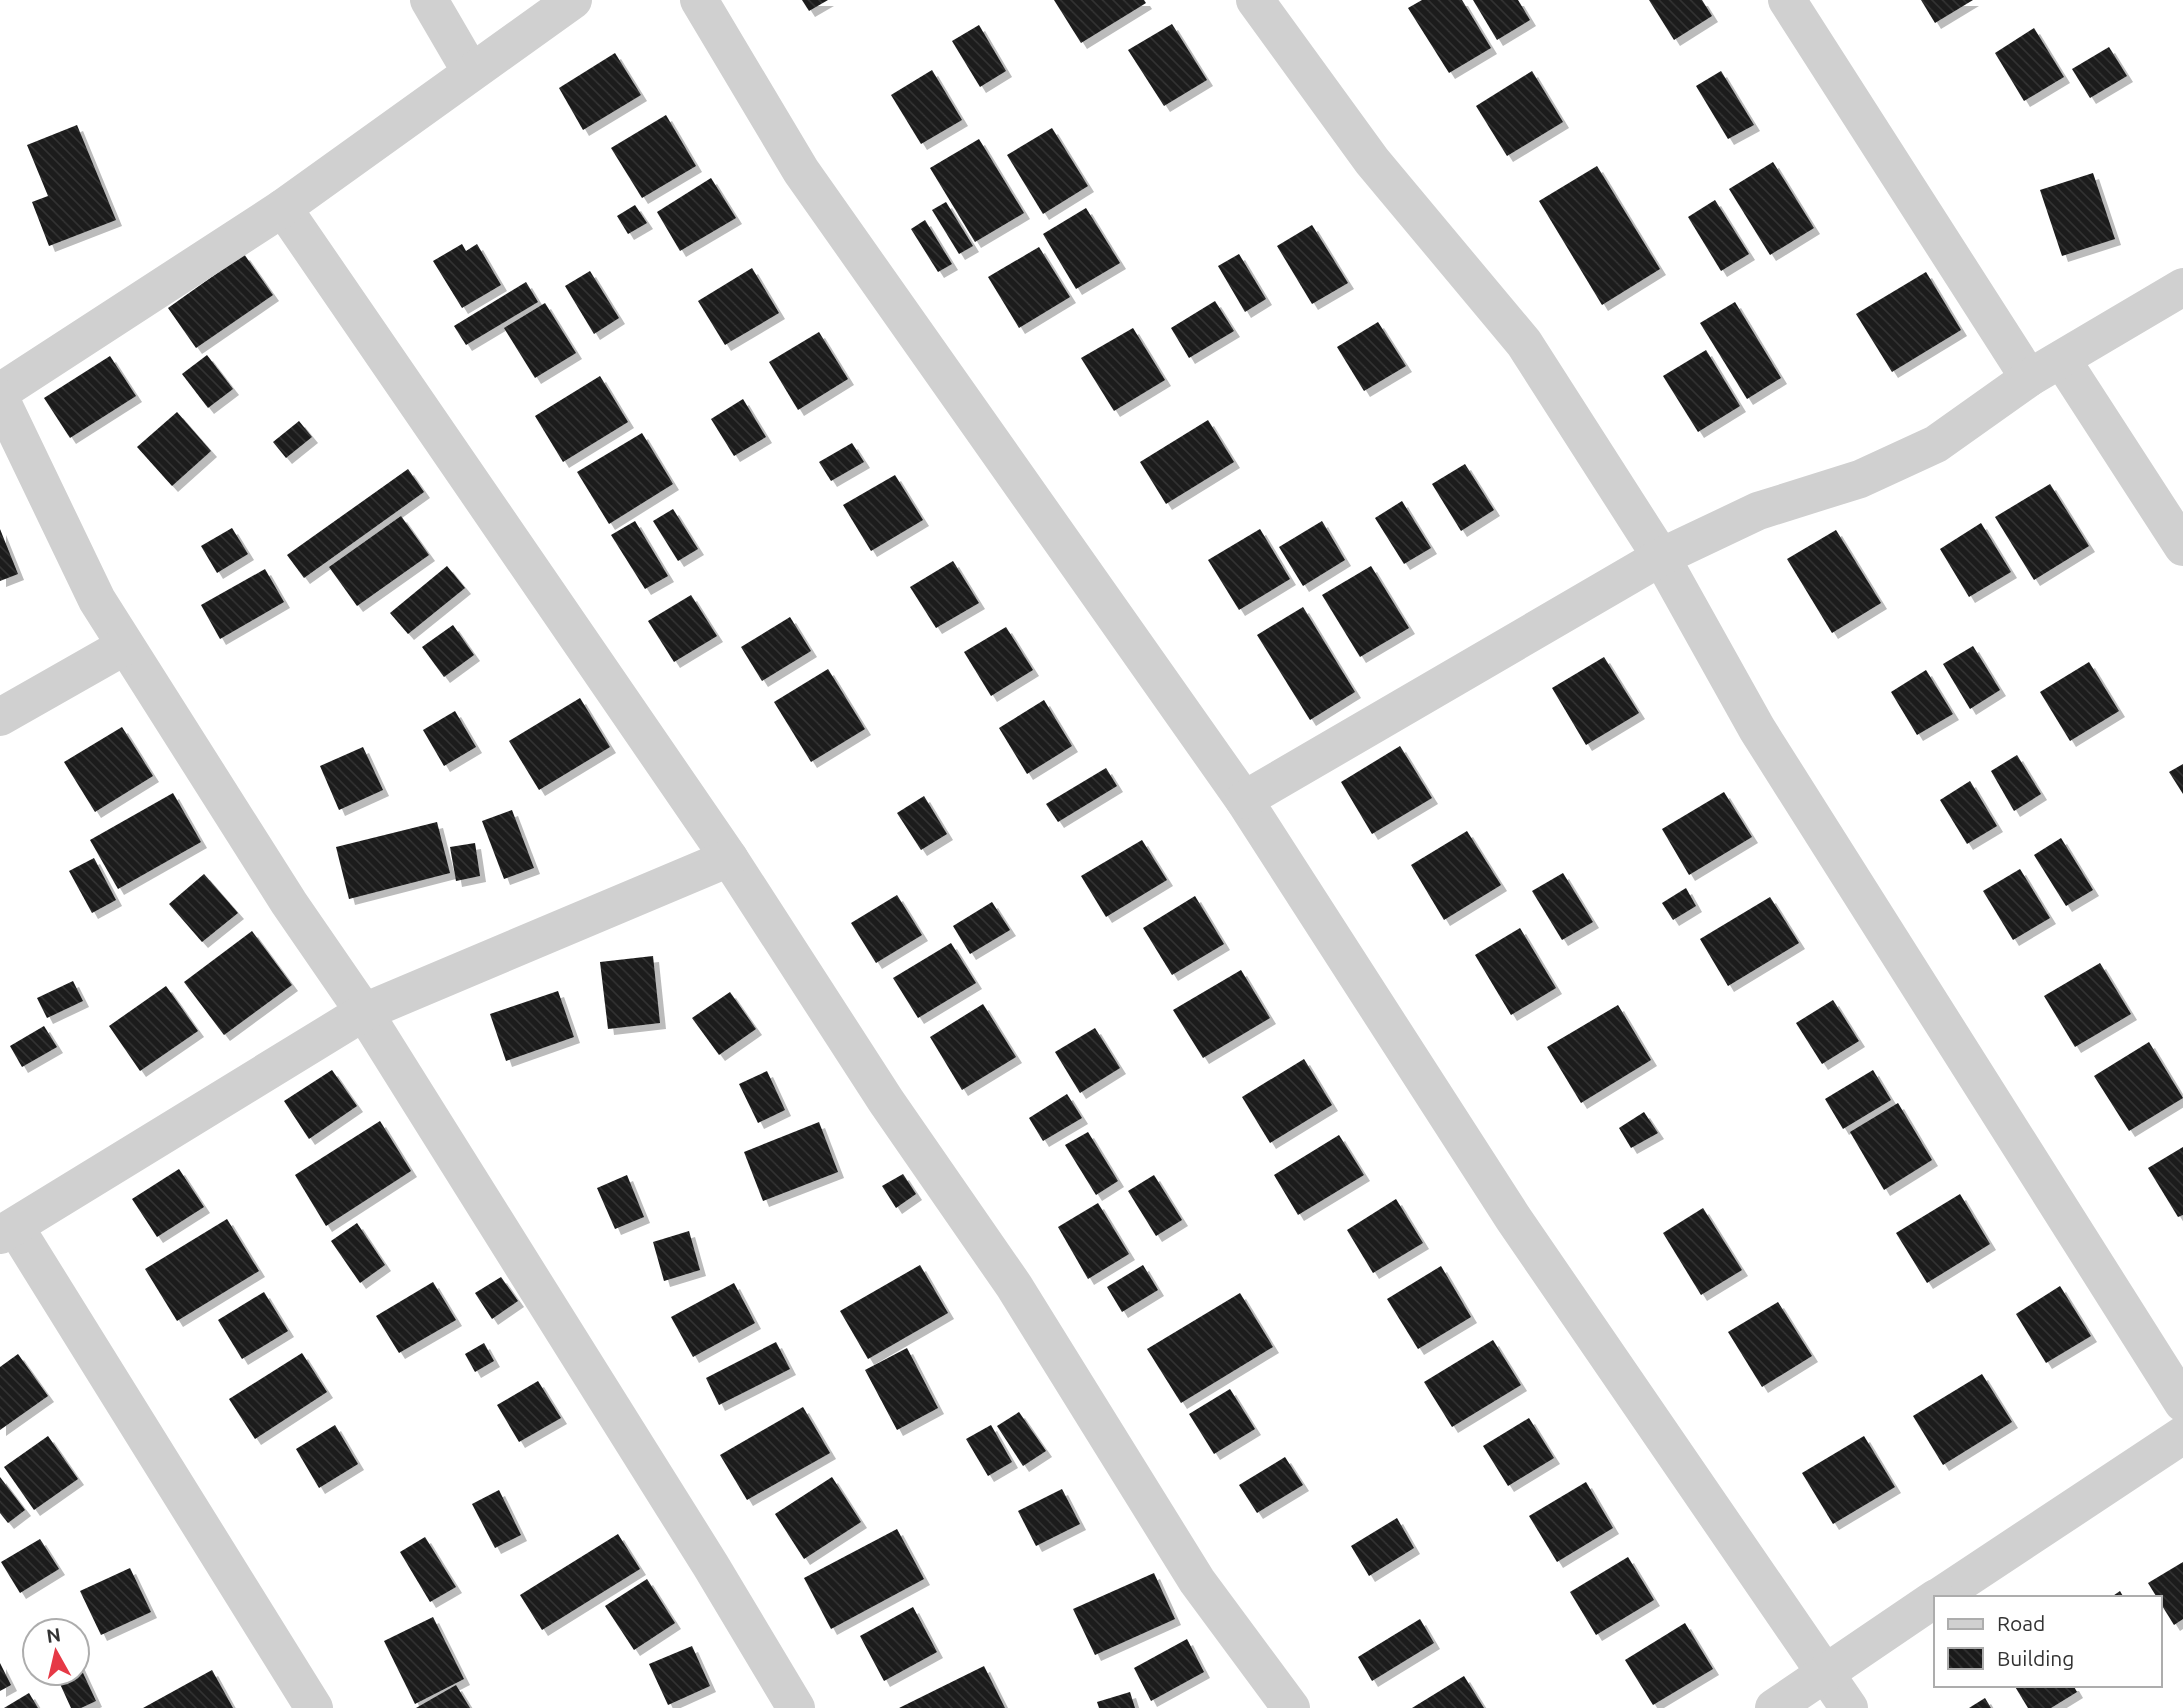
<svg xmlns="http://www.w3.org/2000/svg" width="2183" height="1708" font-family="Ubuntu,sans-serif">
  <defs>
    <pattern id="building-back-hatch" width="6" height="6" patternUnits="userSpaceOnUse" patternTransform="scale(1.75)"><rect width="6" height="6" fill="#1a1a1a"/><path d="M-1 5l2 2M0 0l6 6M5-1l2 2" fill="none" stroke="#333"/></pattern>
    <filter id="shadow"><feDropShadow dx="6" dy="6" stdDeviation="0" flood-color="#0004"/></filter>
  </defs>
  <rect width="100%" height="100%" fill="#fff"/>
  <!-- building -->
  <g fill="url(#building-back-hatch)" filter="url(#shadow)">
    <path d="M802 0H828L809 11Z"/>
    <path d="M1054 0H1144L1146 3 1081 43Z"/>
    <path d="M1422 0H1462L1491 48 1449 73 1408 8Z"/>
    <path d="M1473 0H1518L1530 20 1497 40Z"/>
    <path d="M1649 0H1702L1712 16 1674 40Z"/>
    <path d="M1921 0H1973L1935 23Z"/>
    <path d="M1172 24 1207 80 1164 106 1128 50Z"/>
    <path d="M979 25 1006 71 980 87 952 41Z"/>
    <path d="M2034 28 2064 77 2024 101 1995 53Z"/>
    <path d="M2109 47 2127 76 2090 98 2072 69Z"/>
    <path d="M615 53 641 95 583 130 559 88Z"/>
    <path d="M932 70 962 120 921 144 891 95Z"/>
    <path d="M1532 71 1563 122 1507 156 1476 106Z"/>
    <path d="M1721 71 1754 125 1728 139 1696 86Z"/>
    <path d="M666 115 696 166 642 198 611 148Z"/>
    <path d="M77 125 116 220 49 246 32 202 48 196 27 145Z"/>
    <path d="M1052 128 1088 186 1043 214 1007 155Z"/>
    <path d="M979 139 1024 213 975 242 930 168Z"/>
    <path d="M1773 162 1814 228 1770 255 1729 189Z"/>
    <path d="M1597 166 1660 269 1602 305 1539 201Z"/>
    <path d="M2093 173 2115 239 2062 256 2040 190Z"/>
    <path d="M711 178 736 218 680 251 657 212Z"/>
    <path d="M1715 200 1749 254 1721 271 1688 217Z"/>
    <path d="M946 202 973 246 959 254 932 210Z"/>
    <path d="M635 205 647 223 628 234 617 216Z"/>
    <path d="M1086 208 1120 263 1076 289 1043 234Z"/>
    <path d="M925 220 952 264 938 272 911 229Z"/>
    <path d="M1312 225 1348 283 1312 304 1277 246Z"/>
    <path d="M462 244 466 251 477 244 501 285 462 308 433 261Z"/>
    <path d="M1039 247 1070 297 1019 328 988 277Z"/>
    <path d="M244 254 273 295 196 348 168 308Z"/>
    <path d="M1239 254 1266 299 1245 312 1218 266Z"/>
    <path d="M752 268 779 313 725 345 698 301Z"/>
    <path d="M590 271 619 318 594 334 565 286Z"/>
    <path d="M1926 272 1961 330 1892 372 1856 314Z"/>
    <path d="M526 282 538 302 466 345 454 326Z"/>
    <path d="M1215 301 1234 331 1189 358 1171 328Z"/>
    <path d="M1735 302 1781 378 1747 399 1700 323Z"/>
    <path d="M545 303 576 353 535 378 504 328Z"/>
    <path d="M1378 322 1406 366 1364 391 1337 347Z"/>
    <path d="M1133 328 1165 380 1114 411 1081 358Z"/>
    <path d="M819 332 848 379 798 410 769 362Z"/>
    <path d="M1706 350 1740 406 1698 432 1663 376Z"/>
    <path d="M207 355 233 389 208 408 182 374Z"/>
    <path d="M110 356 136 396 70 438 44 398Z"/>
    <path d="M600 376 628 422 563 462 535 416Z"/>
    <path d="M743 399 766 437 734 456 711 419Z"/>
    <path d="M177 412 211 451 172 486 137 447Z"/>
    <path d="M1208 420 1234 462 1166 504 1140 462Z"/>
    <path d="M299 421 312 437 286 458 273 442Z"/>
    <path d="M642 433 673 484 609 524 577 472Z"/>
    <path d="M852 443 864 462 831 481 819 462Z"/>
    <path d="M1465 464 1494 510 1461 531 1432 484Z"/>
    <path d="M408 469 424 492 304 578 287 555Z"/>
    <path d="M895 475 923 520 871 551 843 505Z"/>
    <path d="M2050 484 2089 546 2034 580 1995 517Z"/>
    <path d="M1402 501 1431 548 1404 564 1375 518Z"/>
    <path d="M673 509 698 549 678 561 653 521Z"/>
    <path d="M401 516 429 555 357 606 329 567Z"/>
    <path d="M635 521 668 576 645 589 611 535Z"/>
    <path d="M1322 521 1345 560 1303 586 1279 547Z"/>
    <path d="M1981 523 2011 572 1969 597 1940 549Z"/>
    <path d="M232 528 248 554 217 573 201 546Z"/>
    <path d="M0 529 18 574 0 581Z"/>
    <path d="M1260 529 1290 579 1239 610 1208 560Z"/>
    <path d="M1836 530 1881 603 1832 633 1787 559Z"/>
    <path d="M953 561 979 603 936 628 910 587Z"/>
    <path d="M447 566 465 588 408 634 390 613Z"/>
    <path d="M1371 566 1409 628 1360 657 1322 595Z"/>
    <path d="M265 569 284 602 220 639 201 605Z"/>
    <path d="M691 595 717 636 674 662 648 621Z"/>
    <path d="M1303 607 1355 692 1310 720 1257 635Z"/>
    <path d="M790 617 811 651 762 681 741 647Z"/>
    <path d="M453 625 474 655 444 677 422 647Z"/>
    <path d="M1006 627 1033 670 991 696 964 652Z"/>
    <path d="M1973 646 2000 690 1970 709 1943 664Z"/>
    <path d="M1604 657 1639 713 1586 745 1552 688Z"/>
    <path d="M2089 662 2119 711 2070 741 2040 692Z"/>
    <path d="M828 669 865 729 811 762 774 702Z"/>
    <path d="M1926 670 1953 714 1917 735 1891 692Z"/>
    <path d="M580 698 610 747 539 790 509 741Z"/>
    <path d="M1044 700 1072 746 1027 774 999 728Z"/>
    <path d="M455 711 476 747 444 766 423 730Z"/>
    <path d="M122 727 153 776 95 812 64 762Z"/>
    <path d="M1400 746 1432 798 1372 834 1341 782Z"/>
    <path d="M363 747 383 790 339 810 320 766Z"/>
    <path d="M2017 755 2041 794 2014 811 1991 771Z"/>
    <path d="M2183 764V794L2169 772Z"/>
    <path d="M1106 768 1117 786 1058 822 1046 804Z"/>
    <path d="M1970 781 1997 826 1967 844 1940 800Z"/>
    <path d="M1724 792 1752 837 1689 875 1662 829Z"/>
    <path d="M173 793 201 842 118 889 90 840Z"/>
    <path d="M924 796 947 834 921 850 897 813Z"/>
    <path d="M512 810 534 868 504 879 482 821Z"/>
    <path d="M437 822 450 873 349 899 336 847Z"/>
    <path d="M1467 831 1501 885 1444 920 1411 865Z"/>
    <path d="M2061 838 2093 890 2066 906 2034 855Z"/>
    <path d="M1142 840 1167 880 1106 917 1081 876Z"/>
    <path d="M475 843 480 876 456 881 450 847Z"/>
    <path d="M94 858 116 900 92 913 69 871Z"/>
    <path d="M2020 869 2050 918 2013 940 1983 891Z"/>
    <path d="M1563 873 1593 922 1562 940 1532 891Z"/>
    <path d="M204 874 238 913 202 942 169 904Z"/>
    <path d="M1686 888 1696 906 1673 920 1662 903Z"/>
    <path d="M897 895 922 935 876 963 851 923Z"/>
    <path d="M1195 896 1224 944 1172 975 1143 928Z"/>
    <path d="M1770 897 1799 943 1728 986 1700 939Z"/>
    <path d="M992 902 1010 930 970 954 953 926Z"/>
    <path d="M1520 928 1556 988 1511 1015 1475 955Z"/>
    <path d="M252 931 292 985 224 1035 184 982Z"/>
    <path d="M951 943 976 983 918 1018 893 978Z"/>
    <path d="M653 956 660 1023 608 1029 600 962Z"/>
    <path d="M2100 963 2131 1014 2075 1047 2044 996Z"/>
    <path d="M1241 970 1270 1018 1203 1058 1173 1010Z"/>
    <path d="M73 981 83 1001 47 1018 37 998Z"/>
    <path d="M166 986 198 1031 140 1071 109 1026Z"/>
    <path d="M558 991 574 1037 506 1061 490 1014Z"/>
    <path d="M730 992 756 1029 719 1055 692 1018Z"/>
    <path d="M1833 1000 1859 1041 1822 1064 1796 1023Z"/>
    <path d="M983 1004 1016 1057 962 1090 930 1037Z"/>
    <path d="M1618 1005 1651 1060 1581 1103 1547 1047Z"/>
    <path d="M44 1026 57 1047 22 1067 10 1046Z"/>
    <path d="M1095 1028 1120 1068 1080 1093 1055 1052Z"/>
    <path d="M2149 1042 2183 1098 2129 1131 2094 1076Z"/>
    <path d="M1304 1059 1332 1105 1270 1143 1242 1097Z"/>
    <path d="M332 1070 357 1106 309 1139 284 1101Z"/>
    <path d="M1873 1070 1891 1100 1843 1129 1825 1099Z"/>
    <path d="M767 1071 785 1110 758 1123 739 1084Z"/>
    <path d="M1067 1094 1082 1118 1043 1141 1029 1118Z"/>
    <path d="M1898 1103 1932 1160 1884 1190 1850 1132Z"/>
    <path d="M1644 1112 1658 1133 1631 1148 1619 1128Z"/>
    <path d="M380 1121 411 1171 326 1226 295 1175Z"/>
    <path d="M819 1122 838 1172 763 1201 744 1152Z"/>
    <path d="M1088 1132 1118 1181 1096 1195 1065 1145Z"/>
    <path d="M1339 1135 1364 1175 1298 1215 1274 1175Z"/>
    <path d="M2183 1147V1215L2178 1217 2148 1168Z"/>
    <path d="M179 1169 204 1207 157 1237 132 1199Z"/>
    <path d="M903 1174 916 1194 896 1208 882 1186Z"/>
    <path d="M627 1175 644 1217 615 1229 597 1188Z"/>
    <path d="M1154 1175 1182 1220 1156 1236 1128 1191Z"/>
    <path d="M1960 1194 1990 1244 1927 1283 1896 1233Z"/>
    <path d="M1396 1199 1423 1243 1373 1273 1347 1230Z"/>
    <path d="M1098 1203 1129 1254 1088 1279 1058 1227Z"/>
    <path d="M1703 1208 1742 1270 1701 1295 1663 1233Z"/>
    <path d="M227 1219 259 1271 177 1321 145 1269Z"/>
    <path d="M357 1223 385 1265 360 1283 331 1241Z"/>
    <path d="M689 1231 700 1270 664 1281 653 1242Z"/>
    <path d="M920 1265 948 1313 868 1359 840 1311Z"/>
    <path d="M1143 1265 1158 1290 1122 1312 1107 1287Z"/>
    <path d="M1441 1266 1471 1317 1418 1349 1387 1299Z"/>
    <path d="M501 1277 518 1301 492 1319 475 1293Z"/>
    <path d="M433 1282 456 1320 399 1353 376 1316Z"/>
    <path d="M734 1283 755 1323 693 1357 671 1317Z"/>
    <path d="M2060 1286 2091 1336 2046 1363 2016 1314Z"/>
    <path d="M264 1292 288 1331 242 1359 218 1320Z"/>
    <path d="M1240 1293 1273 1347 1181 1403 1147 1349Z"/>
    <path d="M1778 1302 1812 1356 1762 1387 1728 1332Z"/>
    <path d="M1493 1340 1521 1385 1452 1427 1424 1382Z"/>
    <path d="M776 1342 790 1369 719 1405 706 1378Z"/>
    <path d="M484 1343 494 1361 475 1372 465 1354Z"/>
    <path d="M907 1348 938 1408 897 1430 865 1370Z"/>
    <path d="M302 1353 327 1392 255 1439 229 1399Z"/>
    <path d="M18 1354 48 1396 0 1430V1367Z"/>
    <path d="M1982 1374 2012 1422 1943 1465 1913 1416Z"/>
    <path d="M538 1381 561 1418 519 1442 497 1405Z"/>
    <path d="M1230 1389 1255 1429 1214 1454 1189 1414Z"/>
    <path d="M803 1407 830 1453 747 1500 720 1455Z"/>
    <path d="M1019 1412 1046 1451 1023 1466 997 1426Z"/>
    <path d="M1529 1418 1554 1458 1508 1486 1483 1446Z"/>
    <path d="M335 1425 358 1464 319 1488 296 1449Z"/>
    <path d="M991 1425 1012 1462 988 1476 966 1439Z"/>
    <path d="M48 1436 78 1479 34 1510 4 1467Z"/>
    <path d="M1864 1436 1895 1487 1833 1524 1802 1473Z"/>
    <path d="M1285 1457 1303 1485 1257 1513 1239 1485Z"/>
    <path d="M0 1477 25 1510 8 1523 0 1513Z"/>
    <path d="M832 1477 861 1522 804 1559 775 1514Z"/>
    <path d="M1586 1482 1613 1528 1557 1562 1529 1516Z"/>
    <path d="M1062 1489 1080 1524 1036 1546 1018 1511Z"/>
    <path d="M499 1490 521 1535 495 1548 472 1504Z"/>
    <path d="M1397 1518 1414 1548 1369 1576 1351 1546Z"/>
    <path d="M897 1529 924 1579 831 1629 804 1578Z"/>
    <path d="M618 1534 640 1569 542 1630 520 1595Z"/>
    <path d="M425 1537 456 1587 430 1602 400 1552Z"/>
    <path d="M40 1539 59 1569 20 1593 1 1562Z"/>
    <path d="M1628 1557 1654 1600 1596 1635 1570 1592Z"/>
    <path d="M2183 1562V1619L2174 1625 2148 1583Z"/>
    <path d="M130 1568 151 1612 101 1635 80 1591Z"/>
    <path d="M1154 1573 1175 1619 1095 1655 1073 1609Z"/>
    <path d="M647 1579 675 1623 634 1650 605 1606Z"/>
    <path d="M2120 1591 2124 1598H2110Z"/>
    <path d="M913 1607 937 1652 884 1681 860 1636Z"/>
    <path d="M433 1617 464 1679 415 1704 384 1641Z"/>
    <path d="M1420 1619 1434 1643 1372 1681 1358 1657Z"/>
    <path d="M1685 1623 1713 1669 1653 1705 1625 1660Z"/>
    <path d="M1187 1639 1204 1672 1151 1701 1134 1668Z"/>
    <path d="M692 1646 710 1686 668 1705 649 1664Z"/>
    <path d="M77 1660 96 1701 81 1708H71L55 1673H77Z"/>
    <path d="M0 1663 11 1685 0 1691Z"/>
    <path d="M984 1666 1005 1708H899Z"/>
    <path d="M212 1670 233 1708H143Z"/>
    <path d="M1464 1676 1484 1708H1412Z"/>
    <path d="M456 1685 470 1708H416Z"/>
    <path d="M2014 1685H2073L2077 1692 2051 1708H2028Z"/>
    <path d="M1130 1692 1135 1708H1099L1097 1702Z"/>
    <path d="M29 1693 38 1708H4Z"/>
    <path d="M1985 1698 1991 1708H1969Z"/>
  </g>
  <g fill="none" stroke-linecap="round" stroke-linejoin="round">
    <!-- minor -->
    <g stroke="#d0d0d0" stroke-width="38">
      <path d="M429 0 471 72"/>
      <path d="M699 0 801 171 1244 800 1513 1218 1849 1708"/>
      <path d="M1255 0 1372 161 1524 343 1661 557 1757 729 2183 1403"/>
      <path d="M1787 0 2029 378"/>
      <path d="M283 208 729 858 886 1101 1014 1286 1197 1581 1291 1708"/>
      <path d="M2062 360 2183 547"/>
      <path d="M0 392 283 208 573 0"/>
      <path d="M0 398 97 600 289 903 364 1012 711 1566 796 1708"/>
      <path d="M0 717 125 646"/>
      <path d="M1244 800 1661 557 1758 511 1860 479 1936 444 2029 378 2183 287"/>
      <path d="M15 1227 314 1708"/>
      <path d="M0 1235 364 1012 729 858"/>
      <path d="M1937 1598 2183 1435"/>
      <path d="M1774 1708 1936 1598"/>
    </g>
  </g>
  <!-- legend -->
  <rect x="1934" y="1596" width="228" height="91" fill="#ffffff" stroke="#adadad" stroke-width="2"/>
  <rect x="1948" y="1619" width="35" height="10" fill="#d0d0d0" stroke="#adadad" stroke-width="2"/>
  <text x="1997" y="1631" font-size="21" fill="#333333">Road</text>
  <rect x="1948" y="1648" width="35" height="21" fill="url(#building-back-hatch)" stroke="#adadad" stroke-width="2"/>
  <text x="1997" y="1666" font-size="21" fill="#333333">Building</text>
  <!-- north arrow -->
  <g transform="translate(56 1652) rotate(352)"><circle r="33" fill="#ffffff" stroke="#adadad" stroke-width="2"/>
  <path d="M0-5L12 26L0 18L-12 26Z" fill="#e63946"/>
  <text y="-10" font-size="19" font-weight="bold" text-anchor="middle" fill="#333333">N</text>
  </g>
</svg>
